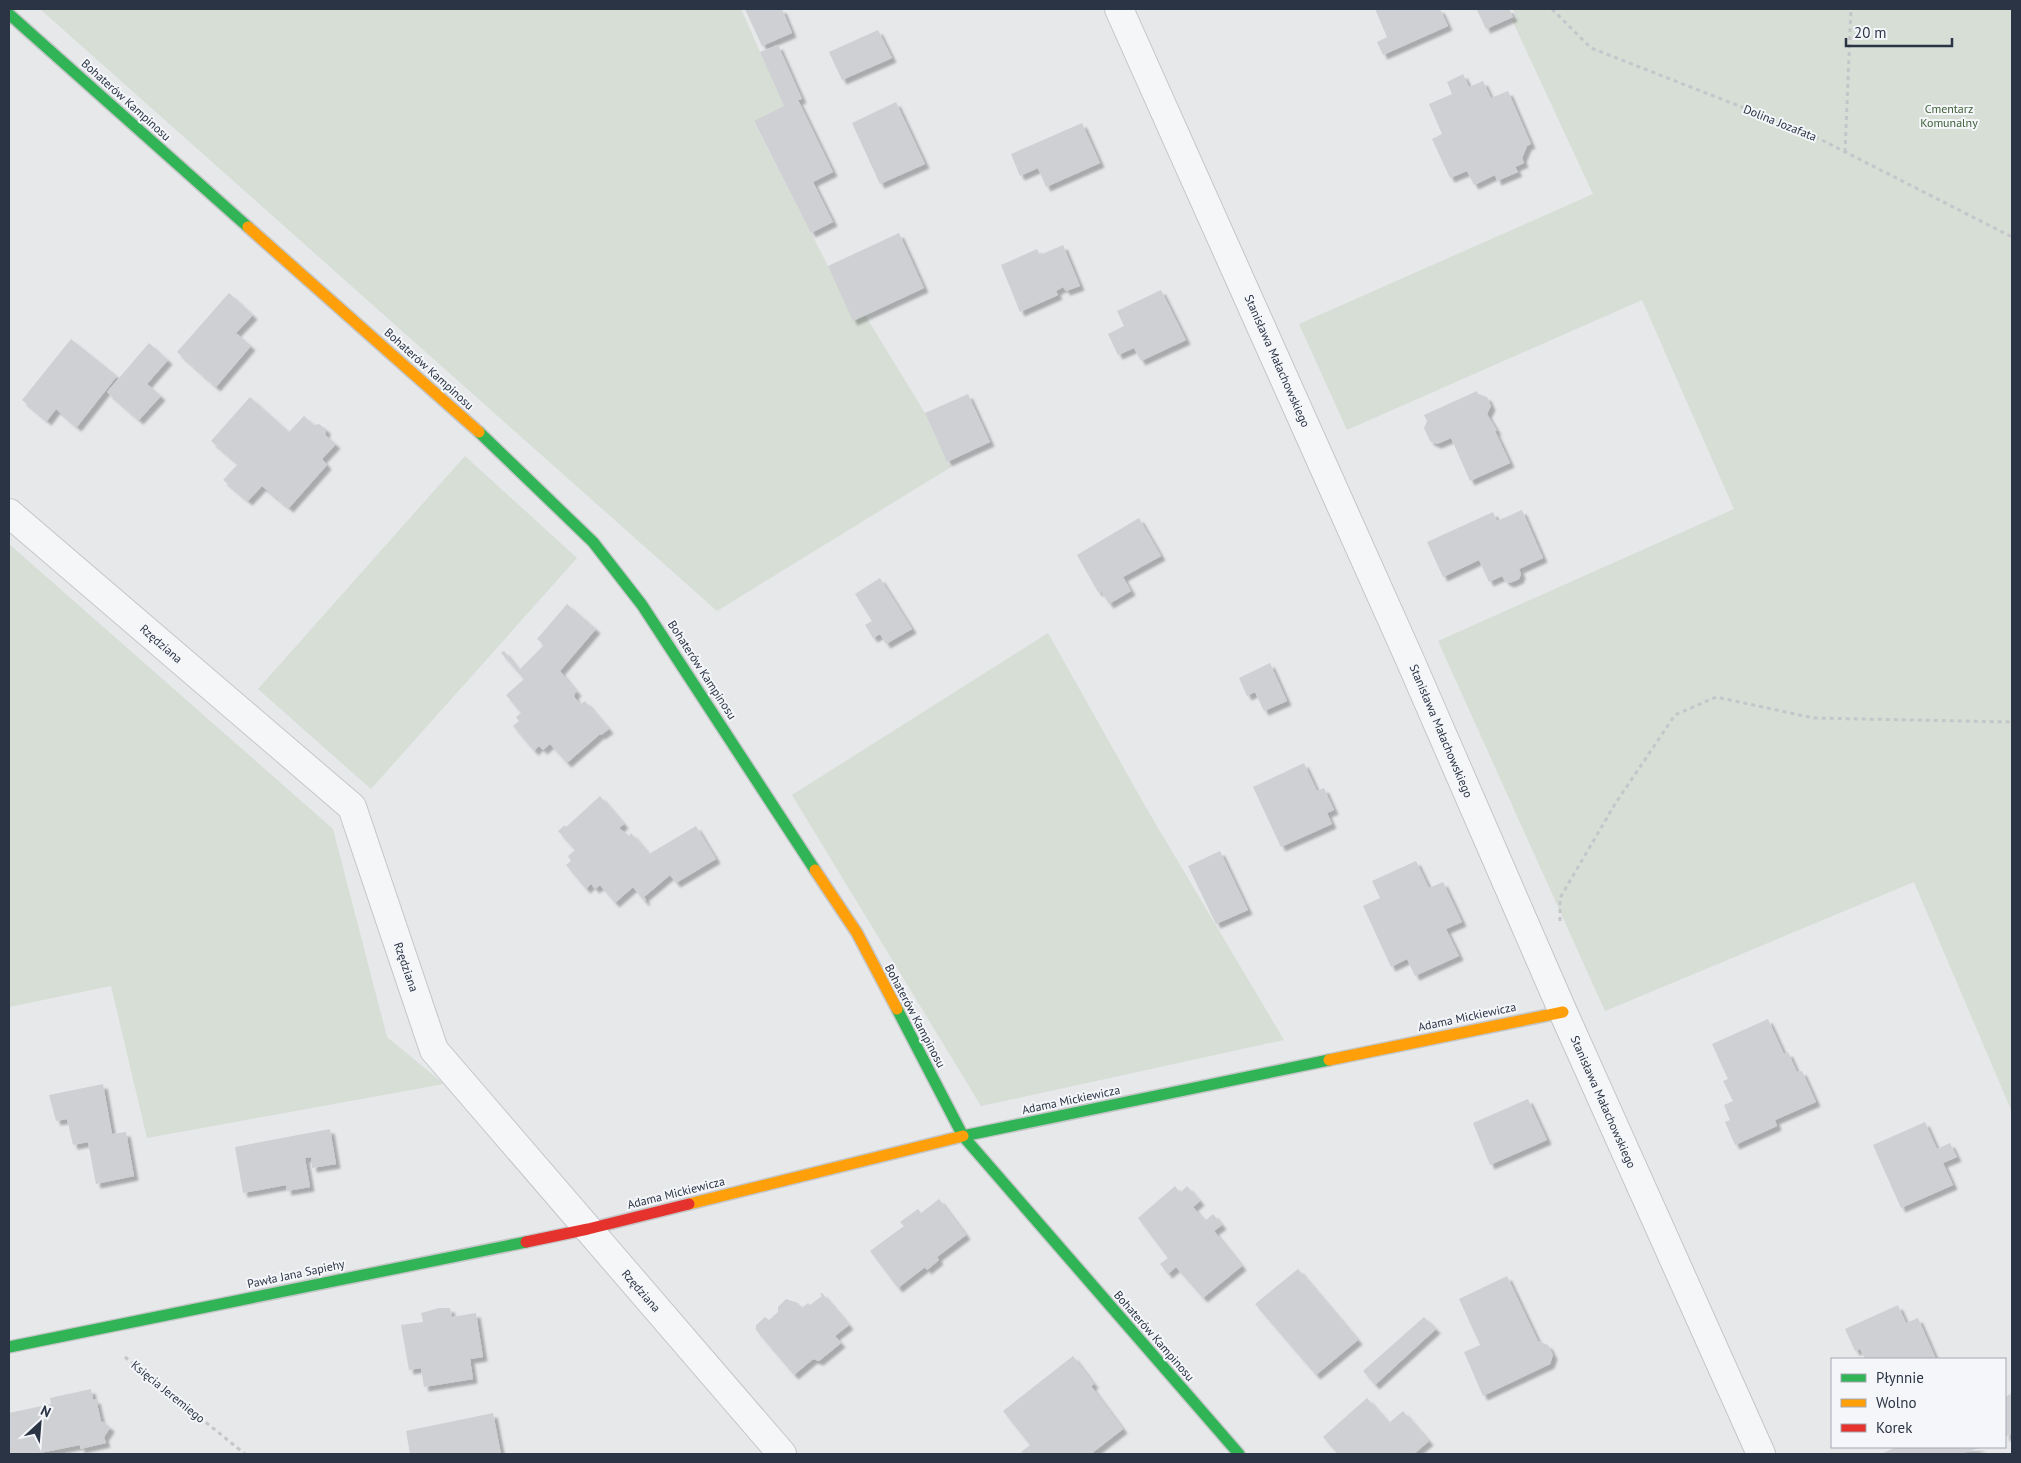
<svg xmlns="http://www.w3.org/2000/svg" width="2021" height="1463" font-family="'PT Sans',sans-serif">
  <defs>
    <filter id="shadow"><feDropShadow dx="4.5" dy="4.5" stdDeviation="1" flood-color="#0004"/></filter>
  </defs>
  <rect width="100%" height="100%" fill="#e6e8ea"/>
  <!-- green -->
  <g fill="#d6ded6">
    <path d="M40 9H741L784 106 754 122 828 266 853 320 865 315 925 413 947 462 951 467 717 611Z"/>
    <path d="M1513 9H2012V1112L1914 882 1605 1011 1438 641 1734 509 1642 300 1347 430 1299 324 1593 194 1512 20 1517 18Z"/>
    <path d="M465 456 577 558 371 789 258 689Z"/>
    <path d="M9 544 333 829 387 1037 444 1084 147 1138 111 986 9 1007Z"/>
    <path d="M1048 633 1148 811 1284 1040 981 1106 792 795Z"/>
  </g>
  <!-- building -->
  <g fill="#ced0d3" filter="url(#shadow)">
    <path d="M745 9H782L792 33 762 46Z"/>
    <path d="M1375 9H1440L1448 26 1383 55 1377 42 1387 37Z"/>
    <path d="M1481 9H1509L1513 17 1486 29 1477 10Z"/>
    <path d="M878 30 892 58 842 80 829 52Z"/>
    <path d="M778 45 802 99 798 100 833 172 813 182 833 222 811 233 754 121 784 106 760 52Z"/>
    <path d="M1463 74 1469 87 1483 81 1491 98 1508 91 1531 144 1527 146 1522 158 1524 163 1515 167 1518 172 1497 181 1495 175 1474 185 1467 171 1450 178 1432 139 1442 134 1429 104 1452 94 1447 82Z"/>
    <path d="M896 102 925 164 880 184 852 123Z"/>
    <path d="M1082 123 1100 163 1046 187 1038 168 1020 176 1011 154Z"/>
    <path d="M899 233 924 288 853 321 828 266Z"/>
    <path d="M1063 245 1080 286 1066 291 1063 287 1056 291 1058 295 1020 312 1001 265 1037 249 1040 255Z"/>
    <path d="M1161 290 1186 340 1141 361 1134 348 1118 355 1108 334 1124 326 1117 311Z"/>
    <path d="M229 293 253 315 236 333 251 346 216 387 177 352Z"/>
    <path d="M71 339 117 376 77 427 56 409 47 421 22 400Z"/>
    <path d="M149 343 168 360 147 384 161 396 139 420 107 392Z"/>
    <path d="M1477 391 1478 394 1487 397 1491 406 1487 414 1497 431H1495L1510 463 1470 481 1451 438 1437 444 1430 441 1424 428 1427 421 1424 415Z"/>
    <path d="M968 394 990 442 947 462 925 413Z"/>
    <path d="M250 397 289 432 304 416 314 425 319 424 326 429 325 435 336 444 322 459 327 465 289 508 262 486 248 501 223 480 238 464 211 441Z"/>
    <path d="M1522 510 1543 558 1519 569 1521 574 1519 579 1510 583 1505 581 1502 576 1489 582 1479 560 1443 577 1427 542 1493 512 1497 521Z"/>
    <path d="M1139 518 1161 556 1123 577 1131 591 1109 604 1101 591 1098 592 1077 555Z"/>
    <path d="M880 578 912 629 886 644 880 634 873 638 865 625 872 621 855 594Z"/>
    <path d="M567 604 596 629 560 671 577 692 574 694 575 698 581 704 585 701 609 729 601 735 600 734 567 763 550 744 543 750 539 746 534 751 513 726 519 721 516 717 521 713 506 695 524 679 501 653 504 651 519 670 544 645 537 639Z"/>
    <path d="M1270 663 1287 701 1264 711 1255 692 1247 696 1239 678Z"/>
    <path d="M1304 763 1317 791 1324 788 1334 810 1327 813 1332 824 1281 847 1253 787Z"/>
    <path d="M600 796 624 824 619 828 629 836 631 833 649 854 696 826 716 859 676 883 670 875 644 897 646 900 644 901 633 887 615 903 600 885 595 889 591 884 586 889 566 865 571 861 568 856 575 850 558 831 565 825 566 827Z"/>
    <path d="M1220 851 1248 910 1216 924 1188 866Z"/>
    <path d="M1416 861 1429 888 1443 882 1462 922 1446 929 1459 956 1415 976 1407 959 1391 967 1363 906 1380 898 1372 881Z"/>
    <path d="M1768 1019 1784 1054 1788 1052 1797 1072 1802 1071 1816 1102 1775 1120 1777 1126 1735 1145 1725 1122 1730 1120 1724 1105 1733 1101 1723 1081 1728 1079 1712 1044Z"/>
    <path d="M103 1084 112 1134 126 1132 134 1176 96 1184 88 1142 73 1145 67 1119 56 1121 49 1095Z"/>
    <path d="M1528 1099 1547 1140 1490 1165 1473 1123Z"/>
    <path d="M1925 1122 1937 1149 1950 1143 1957 1157 1943 1163 1953 1185 1901 1208 1873 1145Z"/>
    <path d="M330 1129 336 1164 312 1168 311 1157 305 1158 310 1187 287 1191 286 1185 243 1193 235 1147Z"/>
    <path d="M1175 1186 1180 1193 1187 1186 1200 1201 1193 1207 1205 1221 1213 1214 1222 1225 1214 1231 1242 1266 1203 1298 1176 1267 1168 1274 1160 1264 1168 1258 1138 1218Z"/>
    <path d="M939 1199 966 1235 937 1257 939 1260 927 1270 925 1267 898 1288 870 1251 904 1226 900 1222 918 1209 921 1213Z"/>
    <path d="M1298 1269 1358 1340 1316 1375 1255 1304Z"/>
    <path d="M1507 1276 1538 1341 1548 1345 1553 1355 1550 1364 1483 1396 1464 1352 1480 1345 1459 1299Z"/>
    <path d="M822 1293 849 1325 835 1336 841 1343 819 1361 813 1359 794 1375 756 1330V1325L765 1317 769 1320 778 1312V1307L786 1299 798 1303 802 1308 808 1303 810 1305 822 1296 820 1294Z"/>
    <path d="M1898 1305 1906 1323 1918 1318 1936 1359H1865L1860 1349 1855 1351 1845 1329Z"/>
    <path d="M439 1308H450L452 1317 476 1313 483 1357 470 1359 473 1379 424 1387 421 1368 409 1370 401 1325 423 1322 421 1313Z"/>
    <path d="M1424 1317 1436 1329 1375 1385 1363 1371Z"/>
    <path d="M1073 1356 1094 1384 1091 1386 1123 1429 1091 1454H1023L1021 1452 1030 1445 1003 1411Z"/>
    <path d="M91 1389 93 1400 96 1399 101 1421 109 1426 110 1428 104 1437 106 1443 80 1449V1445L35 1454H9V1413L51 1404 50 1398Z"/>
    <path d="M2012 1393V1433L2005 1437V1397Z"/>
    <path d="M1367 1398 1389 1423 1403 1411 1429 1441 1414 1454H1338L1323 1437Z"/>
    <path d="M493 1413 501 1454H410L406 1431Z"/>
    <path d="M1896 1447H1982L1960 1454H1881Z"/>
  </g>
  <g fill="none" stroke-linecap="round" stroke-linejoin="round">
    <defs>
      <g id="street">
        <path d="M1119 9 1410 660 1563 1012 1761 1454"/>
        <path d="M9 513 352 807 434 1050 782 1454"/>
      </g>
      <g id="fast">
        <path d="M9 14 248 227"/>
        <path d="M479 432 593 542 642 605 815 870"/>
        <path d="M897 1009 963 1136 1239 1454"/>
        <path d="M963 1136 1329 1060"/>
        <path d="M9 1347 526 1242"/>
      </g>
      <g id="slow">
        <path d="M248 227 479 432"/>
        <path d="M815 870 857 933 897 1009"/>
        <path d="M1329 1060 1563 1012"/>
        <path d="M689 1204 963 1136"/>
      </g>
      <path id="jam" d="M526 1242 588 1229 689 1204"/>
    </defs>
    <!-- street casing -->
    <use href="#street" stroke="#c4c6c8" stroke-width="30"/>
    <!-- fast casing -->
    <use href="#fast" stroke="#c4c6c8" stroke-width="14"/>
    <!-- slow casing -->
    <use href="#slow" stroke="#c4c6c8" stroke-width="14"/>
    <!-- jam casing -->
    <use href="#jam" stroke="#c4c6c8" stroke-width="14"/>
    <!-- path -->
    <g stroke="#c5c6ca" stroke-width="3" stroke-dasharray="4 4" stroke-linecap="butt">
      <path d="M1552 9 1591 48 1808 133 2012 237"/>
      <path d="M1845 152 1851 9"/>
      <path d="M1560 921V898L1615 804 1675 715 1716 697 1814 718 2012 722"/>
      <path d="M125 1357 245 1454"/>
    </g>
    <!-- street -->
    <use href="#street" stroke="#f5f6f7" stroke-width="28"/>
    <!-- fast -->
    <use href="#fast" stroke="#30b455" stroke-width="11"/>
    <!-- slow -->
    <use href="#slow" stroke="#ff9f0a" stroke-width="11"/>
    <!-- jam -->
    <use href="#jam" stroke="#e5322d" stroke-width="11"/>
  </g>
  <g text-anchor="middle" stroke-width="4" stroke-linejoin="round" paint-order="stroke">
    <!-- street labels -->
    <g font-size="12" fill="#2b3445" stroke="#f4f6f9">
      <text transform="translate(126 100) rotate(42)" y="4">Bohaterów Kampinosu</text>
      <text transform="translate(1780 123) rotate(22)" y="4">Dolina Jozafata</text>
      <text transform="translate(1277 361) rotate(66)" y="4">Stanisława Małachowskiego</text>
      <text transform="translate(429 369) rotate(42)" y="4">Bohaterów Kampinosu</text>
      <text transform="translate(161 644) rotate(41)" y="4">Rzędziana</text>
      <text transform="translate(702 670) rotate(57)" y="4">Bohaterów Kampinosu</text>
      <text transform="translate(1441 731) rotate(67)" y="4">Stanisława Małachowskiego</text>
      <text transform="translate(406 967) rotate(71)" y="4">Rzędziana</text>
      <text transform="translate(915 1016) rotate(62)" y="4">Bohaterów Kampinosu</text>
      <text transform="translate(1467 1017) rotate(-12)" y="4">Adama Mickiewicza</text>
      <text transform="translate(1071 1100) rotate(-12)" y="4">Adama Mickiewicza</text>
      <text transform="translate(1603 1102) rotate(66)" y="4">Stanisława Małachowskiego</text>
      <text transform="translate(676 1193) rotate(-14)" y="4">Adama Mickiewicza</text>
      <text transform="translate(296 1274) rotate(-12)" y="4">Pawła Jana Sapiehy</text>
      <text transform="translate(641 1291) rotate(49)" y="4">Rzędziana</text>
      <text transform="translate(1154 1336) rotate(49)" y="4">Bohaterów Kampinosu</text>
      <text transform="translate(168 1392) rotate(39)" y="4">Księcia Jeremiego</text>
    </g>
    <!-- park labels -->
    <g font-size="12" fill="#3f6138" stroke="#f4f6f9">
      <text x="1949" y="113">Cmentarz<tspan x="1949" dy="14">Komunalny</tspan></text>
    </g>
  </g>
  <!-- border -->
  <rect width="2021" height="1463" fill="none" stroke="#2b3445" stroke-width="20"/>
  <!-- legend -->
  <rect x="1831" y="1358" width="175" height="90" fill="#f4f6f9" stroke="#a4a8b1"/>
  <rect x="1841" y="1374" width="25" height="8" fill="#30b455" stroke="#a4a8b1"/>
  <text x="1876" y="1383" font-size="15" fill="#2b3445">Płynnie</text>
  <rect x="1841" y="1399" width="25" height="8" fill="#ff9f0a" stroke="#a4a8b1"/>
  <text x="1876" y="1408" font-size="15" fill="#2b3445">Wolno</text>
  <rect x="1841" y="1424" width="25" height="8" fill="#e5322d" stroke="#a4a8b1"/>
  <text x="1876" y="1433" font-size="15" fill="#2b3445">Korek</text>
  <!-- north arrow -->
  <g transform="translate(40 1423) rotate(26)" stroke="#f4f6f9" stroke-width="4" paint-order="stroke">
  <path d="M0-4L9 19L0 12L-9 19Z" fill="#2b3445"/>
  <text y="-8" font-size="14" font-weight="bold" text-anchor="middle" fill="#2b3445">N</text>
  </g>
  <!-- scale -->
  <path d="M1846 38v8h106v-8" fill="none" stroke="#2b3445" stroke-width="2.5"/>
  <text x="1854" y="38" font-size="15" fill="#2b3445" stroke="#f4f6f9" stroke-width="4" paint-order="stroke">20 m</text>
</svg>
